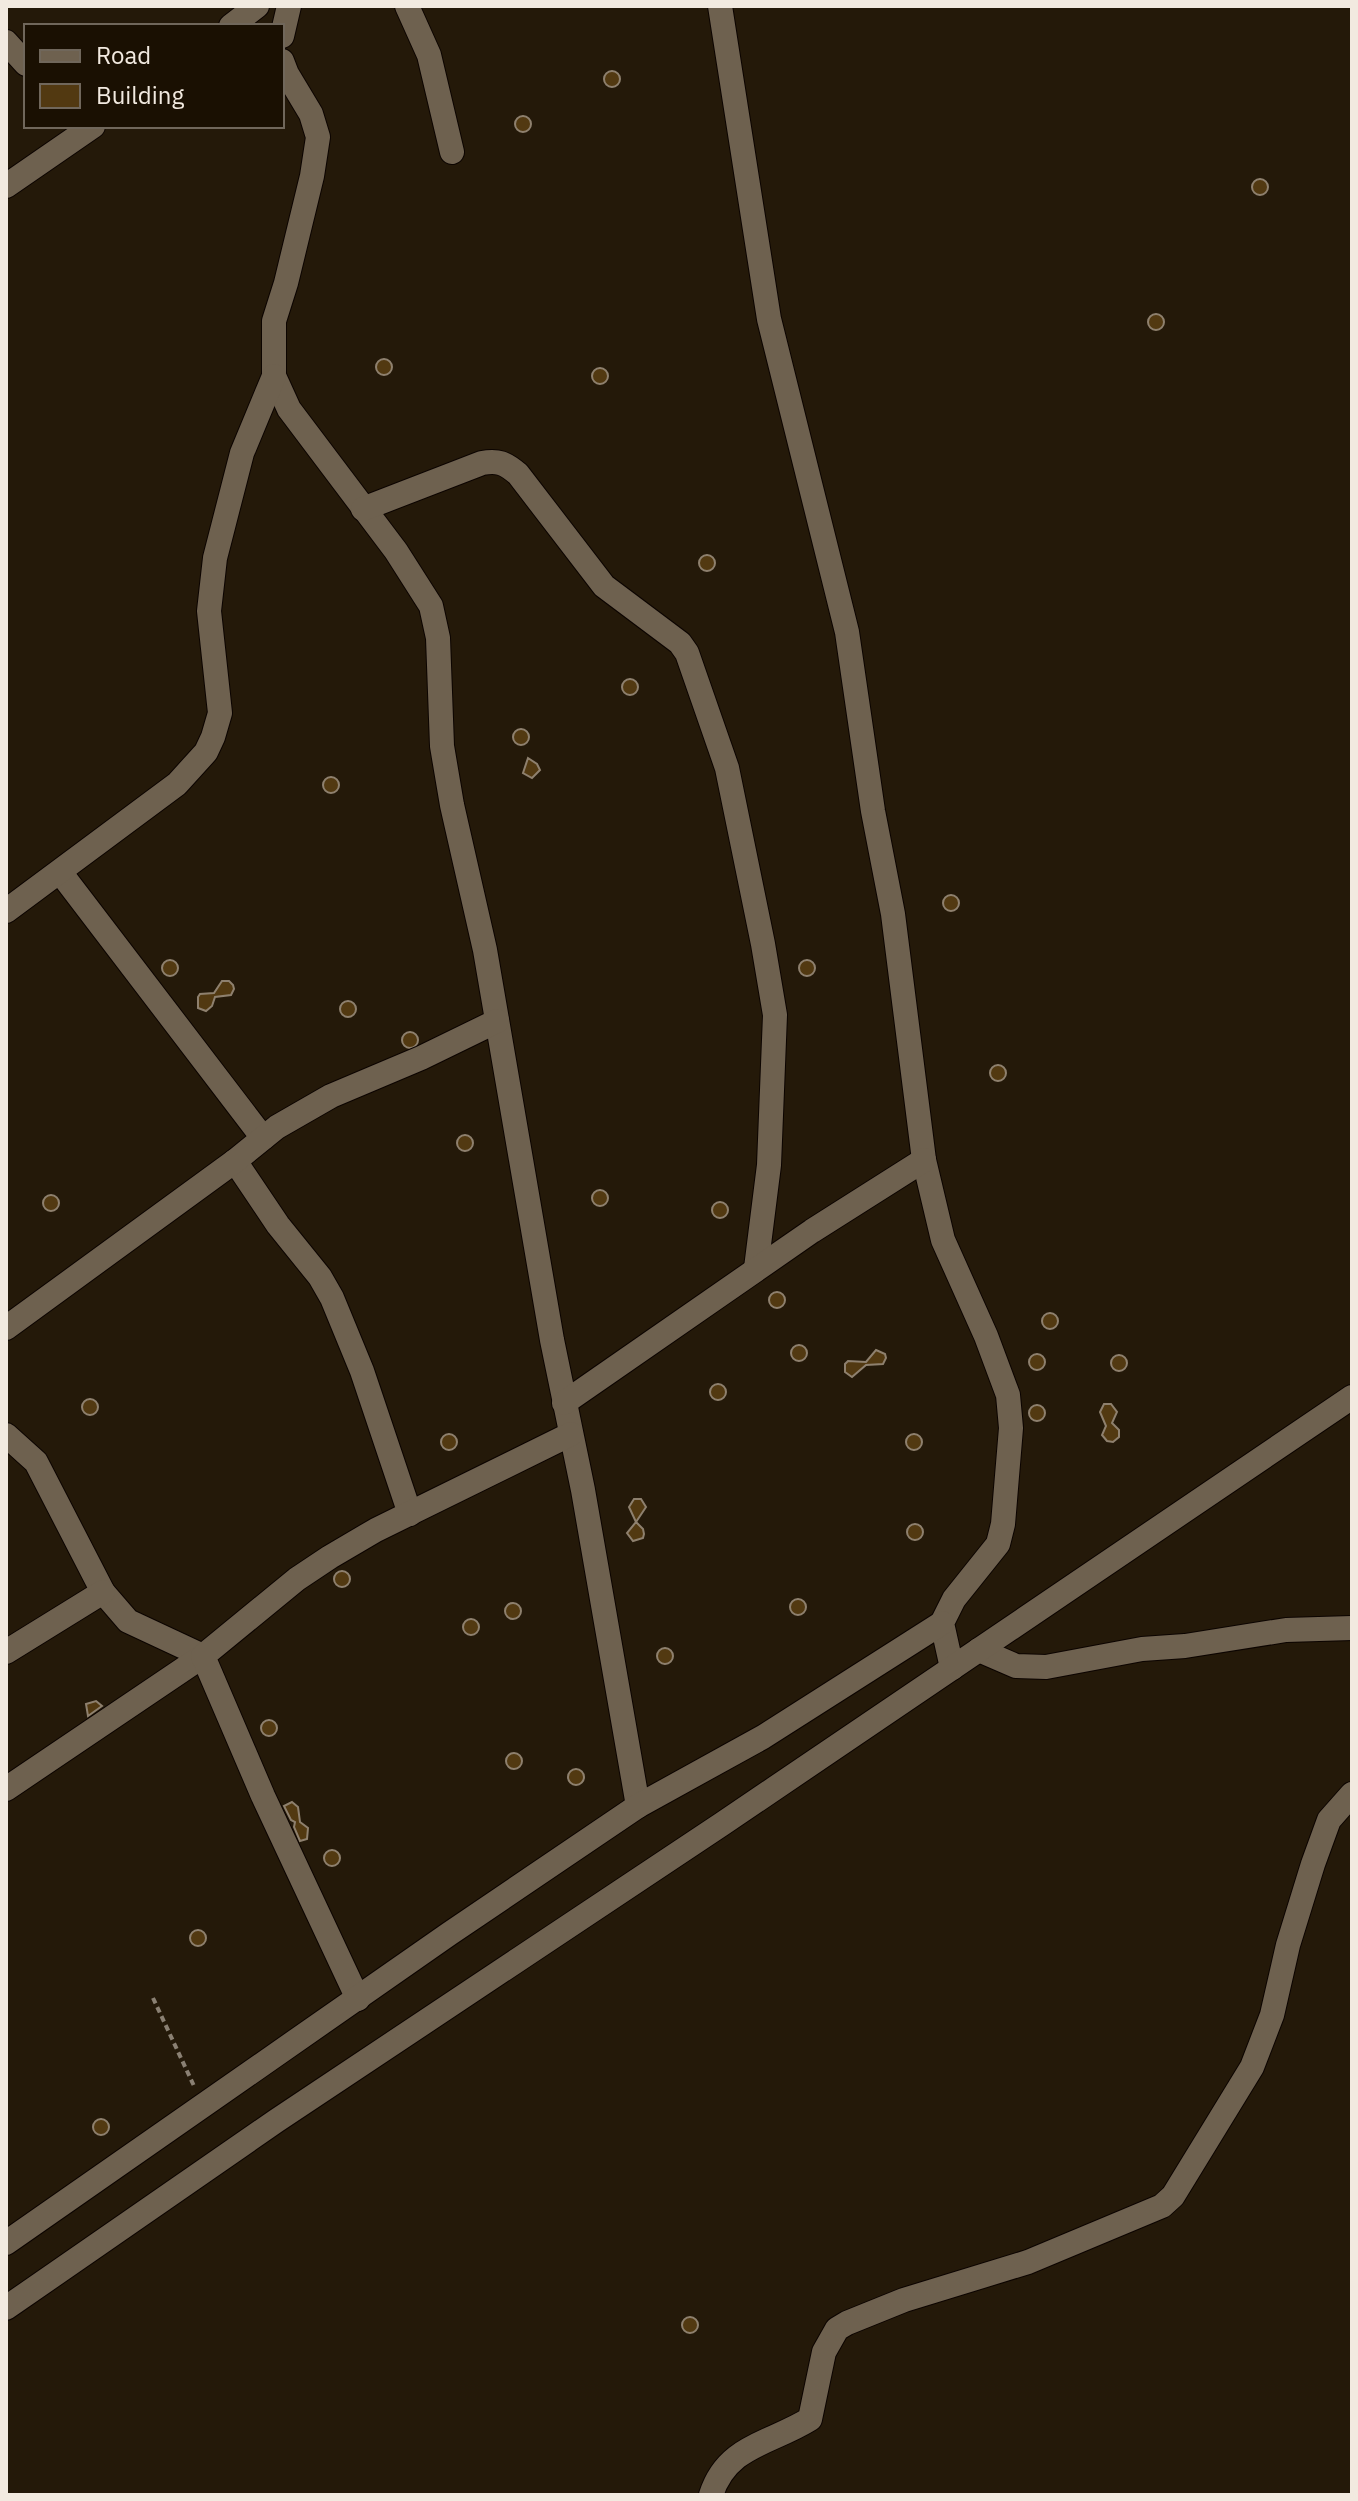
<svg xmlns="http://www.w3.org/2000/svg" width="1358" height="2501" font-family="'IBM Plex Sans',sans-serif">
  <rect width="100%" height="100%" fill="#241909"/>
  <!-- building -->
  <g fill="#523911" stroke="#8e806e" stroke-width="2">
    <circle cx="612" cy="79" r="8"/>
    <circle cx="523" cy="124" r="8"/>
    <circle cx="1260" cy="187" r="8"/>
    <circle cx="1156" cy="322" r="8"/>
    <circle cx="384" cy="367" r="8"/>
    <circle cx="600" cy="376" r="8"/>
    <circle cx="707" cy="563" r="8"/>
    <circle cx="630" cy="687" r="8"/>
    <circle cx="521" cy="737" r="8"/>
    <path d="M528 758 537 764 540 770 532 778 523 773Z"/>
    <circle cx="331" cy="785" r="8"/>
    <circle cx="951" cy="903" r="8"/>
    <circle cx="807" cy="968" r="8"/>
    <circle cx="170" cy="968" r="8"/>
    <path d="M222 981H229L233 985 234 989 231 995 215 997 212 1006 206 1011 198 1008V997L200 994 214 993Z"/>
    <circle cx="348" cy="1009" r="8"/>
    <circle cx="410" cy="1040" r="8"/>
    <circle cx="998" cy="1073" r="8"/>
    <circle cx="465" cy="1143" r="8"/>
    <circle cx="600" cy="1198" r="8"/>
    <circle cx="51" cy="1203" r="8"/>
    <circle cx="720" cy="1210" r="8"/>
    <circle cx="777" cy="1300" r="8"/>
    <circle cx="1050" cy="1321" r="8"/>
    <circle cx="799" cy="1353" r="8"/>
    <path d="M876 1350 885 1354 886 1358 883 1364 866 1365 852 1377 845 1372V1364L848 1361 866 1362Z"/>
    <circle cx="1037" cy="1362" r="8"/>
    <circle cx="1119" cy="1363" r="8"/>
    <circle cx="718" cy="1392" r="8"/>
    <circle cx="90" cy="1407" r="8"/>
    <path d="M1104 1404H1111L1117 1412 1112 1423 1119 1430V1437L1113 1442 1107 1441 1102 1435 1106 1426 1100 1412Z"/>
    <circle cx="1037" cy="1413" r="8"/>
    <circle cx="449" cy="1442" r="8"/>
    <circle cx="914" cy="1442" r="8"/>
    <path d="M634 1499H641L646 1507 636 1522 629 1507Z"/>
    <path d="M636 1522 643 1529 644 1534 643 1538 633 1541 627 1533Z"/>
    <circle cx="915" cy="1532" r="8"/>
    <circle cx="342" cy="1579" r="8"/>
    <circle cx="798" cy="1607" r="8"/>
    <circle cx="513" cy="1611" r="8"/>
    <circle cx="471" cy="1627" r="8"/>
    <circle cx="665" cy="1656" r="8"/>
    <path d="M96 1701 102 1706 88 1716 86 1704Z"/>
    <circle cx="269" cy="1728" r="8"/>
    <circle cx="514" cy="1761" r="8"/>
    <circle cx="576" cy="1777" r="8"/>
    <path d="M292 1802 298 1807 300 1822 308 1828 307 1839 300 1841 294 1827 295 1822 291 1820 284 1806Z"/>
    <circle cx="332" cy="1858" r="8"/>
    <circle cx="198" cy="1938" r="8"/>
    <circle cx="101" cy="2127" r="8"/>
    <circle cx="690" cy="2325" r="8"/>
  </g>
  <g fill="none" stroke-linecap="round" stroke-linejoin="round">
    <defs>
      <g id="minor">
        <path d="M407 6 429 55 452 152"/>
        <path d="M720 6 769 319 847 632 873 811 893 914 924 1160 943 1240 986 1336 1008 1395 1011 1428 1003 1524 998 1544 954 1599 942 1623 952 1668"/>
        <path d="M231 26 257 6"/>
        <path d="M282 36 289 6"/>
        <path d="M6 42 26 64"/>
        <path d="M282 61 287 74 311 114 318 137 312 176 286 283 274 321V376L289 409 396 551 431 606 438 638 442 746 452 805 485 950 552 1340 583 1490 638 1806"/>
        <path d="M6 186 93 126"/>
        <path d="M363 509 482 463C498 460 505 463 518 474L604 586 680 643 687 653 727 768 763 944 775 1015 769 1165 756 1268"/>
        <path d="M60 872 263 1138"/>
        <path d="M6 911 177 784 206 752 213 737 220 713 209 611 215 558 242 453 274 376"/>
        <path d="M235 1161 278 1225 320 1277 332 1298 362 1371 410 1514"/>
        <path d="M6 1328 235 1161 277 1127 331 1096 421 1058 497 1021"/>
        <path d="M564 1403 812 1231 924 1160"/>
        <path d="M6 1435 36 1462 103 1592 128 1621 203 1656"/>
        <path d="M979 1650 1016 1666 1046 1667 1142 1649 1185 1646 1286 1630 1352 1628"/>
        <path d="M6 1652 103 1592"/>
        <path d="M6 1789 203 1656"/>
        <path d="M358 1999 263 1796 203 1656 297 1579 330 1557 376 1530 571 1434"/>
        <path d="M6 2243 449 1934 638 1806 763 1737 942 1623"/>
        <path d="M6 2308 276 2121 722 1824 1352 1397"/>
        <path d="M711 2495C727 2445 770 2444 810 2419L824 2352 837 2329 847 2323 904 2300 1028 2262 1162 2206 1173 2196 1252 2067 1272 2015 1288 1945 1313 1864 1329 1820 1352 1794"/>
      </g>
    </defs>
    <!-- minor casing -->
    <use href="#minor" stroke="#0c0400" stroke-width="26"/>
    <!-- path -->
    <path stroke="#8a8073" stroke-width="4" stroke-dasharray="6 4" stroke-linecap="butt" d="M153 1998 194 2086"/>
    <!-- minor -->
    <use href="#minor" stroke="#6e614f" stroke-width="24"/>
  </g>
  <!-- border -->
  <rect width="1358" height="2501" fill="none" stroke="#f2eae0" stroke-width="16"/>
  <!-- legend -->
  <rect x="24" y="24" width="260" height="104" fill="#1a1002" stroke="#70675b" stroke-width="2"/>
  <rect x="40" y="50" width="40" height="12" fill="#6e614f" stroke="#70675b" stroke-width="2"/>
  <text x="96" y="64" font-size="24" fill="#f2eae0">Road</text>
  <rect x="40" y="84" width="40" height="24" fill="#523911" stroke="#70675b" stroke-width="2"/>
  <text x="96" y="104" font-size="24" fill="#f2eae0">Building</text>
</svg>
